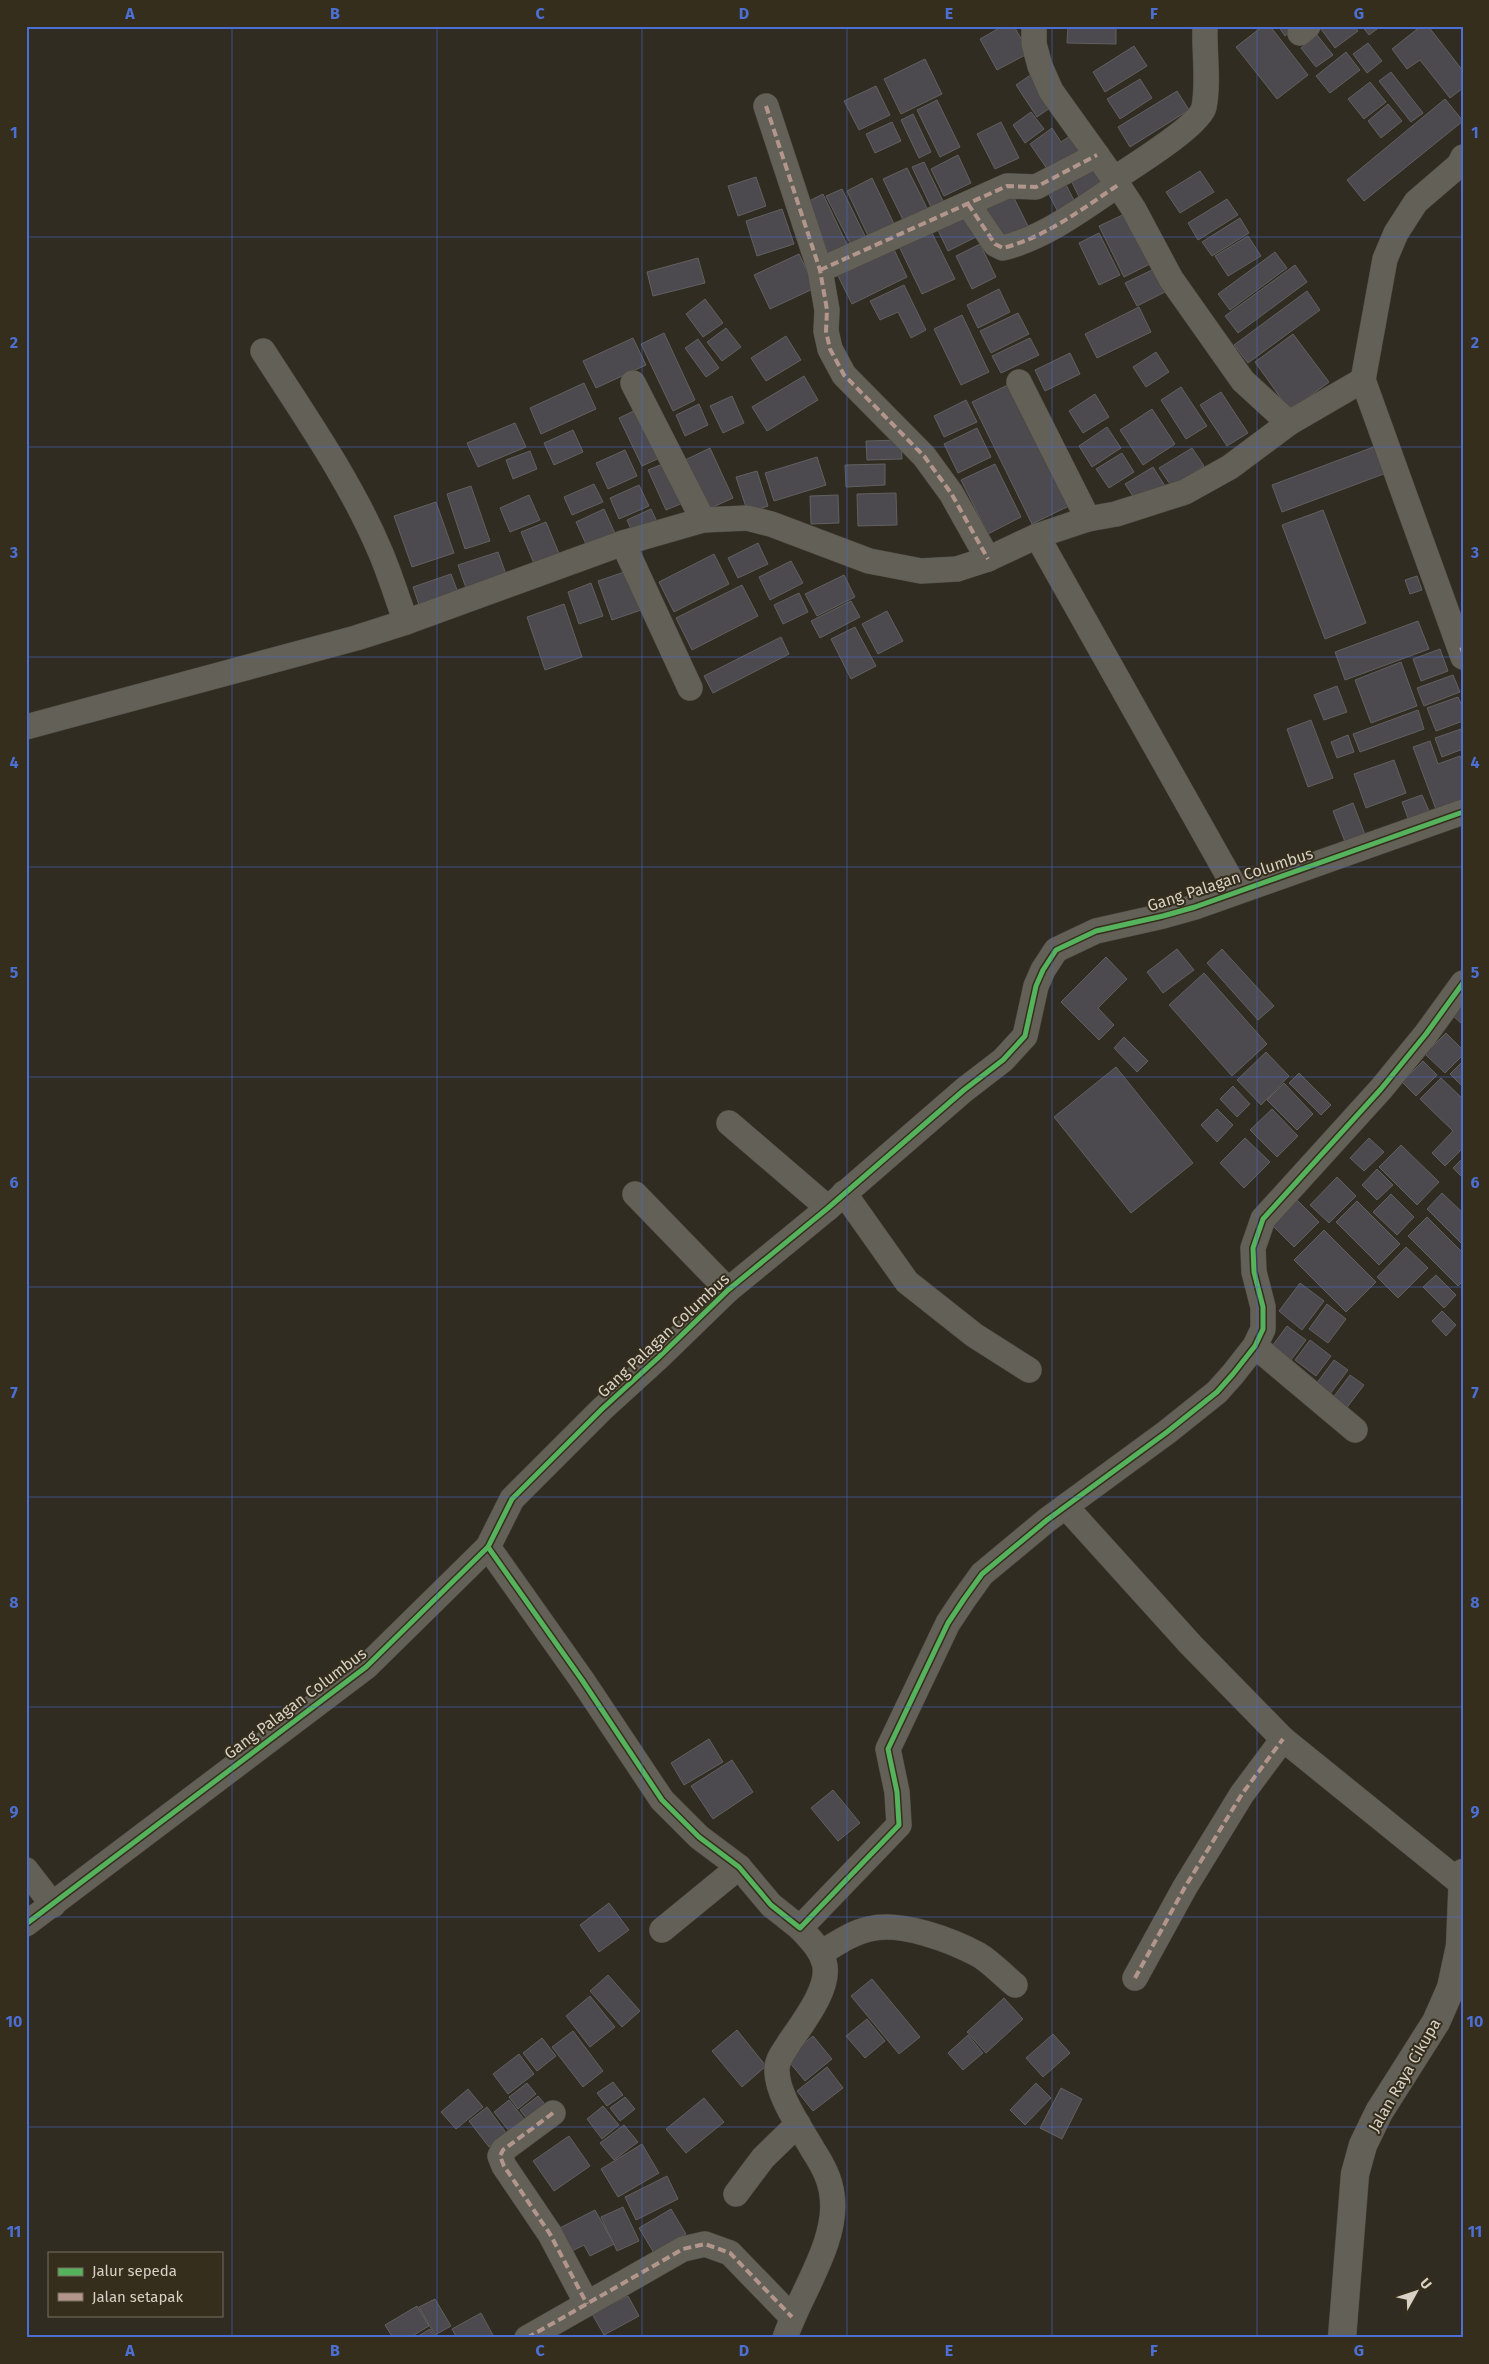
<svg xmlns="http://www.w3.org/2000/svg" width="1489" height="2364" font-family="'Fira Sans',sans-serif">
  <rect width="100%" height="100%" fill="#302c22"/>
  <!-- building -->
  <g fill="#4c4a4e" stroke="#616060">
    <path d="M1003 26H1014L1029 53 997 70 980 39Z"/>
    <path d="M1068 26H1116V44L1067 43Z"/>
    <path d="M1263 26H1270L1308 75 1277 99 1236 47Z"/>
    <path d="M1278 26H1297L1285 36Z"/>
    <path d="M1325 26H1354L1358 31 1335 48 1321 29Z"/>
    <path d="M1362 26H1381L1369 35Z"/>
    <path d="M1421 26H1428L1463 71V88L1450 98 1420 60 1407 69 1392 49Z"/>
    <path d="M1317 35 1333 55 1316 67 1301 48Z"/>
    <path d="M1368 43 1382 61 1367 73 1353 54Z"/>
    <path d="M1134 46 1147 66 1105 92 1093 72Z"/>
    <path d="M1346 52 1360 70 1330 93 1316 76Z"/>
    <path d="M925 59 942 94 901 114 884 79Z"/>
    <path d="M1391 72 1423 113 1411 122 1379 81Z"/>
    <path d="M1032 74 1054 105 1037 117 1016 85Z"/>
    <path d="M1140 79 1152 98 1120 119 1107 99Z"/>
    <path d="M1370 82 1386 102 1364 119 1348 99Z"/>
    <path d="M876 86 890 115 859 130 844 101Z"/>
    <path d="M1177 91 1189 110 1130 147 1118 127Z"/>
    <path d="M1445 99 1463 121 1364 201 1347 180Z"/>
    <path d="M937 100 960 147 940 157 917 110Z"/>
    <path d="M1388 104 1402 121 1381 138 1368 121Z"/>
    <path d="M1031 112 1044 129 1025 143 1013 125Z"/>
    <path d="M913 114 931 152 919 158 901 120Z"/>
    <path d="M892 122 901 141 875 153 866 134Z"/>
    <path d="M1001 122 1019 158 995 169 977 134Z"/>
    <path d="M1052 128 1061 142 1076 132 1088 151 1052 176 1030 144Z"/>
    <path d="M958 155 971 183 944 196 931 169Z"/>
    <path d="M1093 160 1108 191 1082 203 1067 172Z"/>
    <path d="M924 162 944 203 932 209 912 167Z"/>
    <path d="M907 168 930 214 906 226 883 179Z"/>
    <path d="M1200 171 1214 192 1180 213 1166 192Z"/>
    <path d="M756 177 766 206 738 216 728 186Z"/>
    <path d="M1062 177 1078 208 1060 216 1044 185Z"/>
    <path d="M872 178 897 230 871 242 847 191Z"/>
    <path d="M1009 188 1028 226 997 240 979 203Z"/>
    <path d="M842 189 869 244 854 251 826 196Z"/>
    <path d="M823 194 851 253 828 264 799 206Z"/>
    <path d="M1227 199 1238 215 1198 240 1188 223Z"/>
    <path d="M782 209 794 244 757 256 746 221Z"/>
    <path d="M962 209 976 237 948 251 934 222Z"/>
    <path d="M1129 212 1154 262 1124 277 1099 226Z"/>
    <path d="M1240 218 1249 233 1212 256 1202 242Z"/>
    <path d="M928 225 955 279 922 294 896 240Z"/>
    <path d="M1099 233 1120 275 1099 285 1079 243Z"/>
    <path d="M1248 236 1261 256 1228 276 1215 256Z"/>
    <path d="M890 241 907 277 852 304 834 268Z"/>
    <path d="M980 244 996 277 972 289 956 256Z"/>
    <path d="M1275 252 1287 268 1230 310 1218 294Z"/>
    <path d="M799 254 815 288 770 309 754 275Z"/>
    <path d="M698 258 705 283 653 296 647 272Z"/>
    <path d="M1295 265 1307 282 1238 333 1225 316Z"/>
    <path d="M1158 267 1169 290 1137 306 1125 283Z"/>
    <path d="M904 285 926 330 911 338 898 312 880 320 870 301Z"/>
    <path d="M999 289 1010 312 978 328 967 305Z"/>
    <path d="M1307 291 1320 310 1248 363 1234 345Z"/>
    <path d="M705 299 723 323 703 337 686 314Z"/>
    <path d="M1139 307 1151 332 1097 358 1085 334Z"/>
    <path d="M1018 313 1029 334 991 353 980 331Z"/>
    <path d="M962 315 989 372 961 385 934 329Z"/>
    <path d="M726 328 741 347 722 361 707 342Z"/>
    <path d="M664 333 695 400 673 411 641 344Z"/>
    <path d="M1293 334 1329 382 1290 411 1255 362Z"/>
    <path d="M786 336 801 360 766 381 751 358Z"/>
    <path d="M633 338 646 365 596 388 583 361Z"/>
    <path d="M1030 338 1039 355 1001 373 992 356Z"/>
    <path d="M698 339 719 368 706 377 685 348Z"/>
    <path d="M1156 352 1169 372 1146 387 1133 367Z"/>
    <path d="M1070 353 1080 374 1045 391 1035 370Z"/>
    <path d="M804 376 818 400 767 431 752 407Z"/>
    <path d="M584 383 596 409 541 434 530 408Z"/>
    <path d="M1010 384 1069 506 1032 524 972 402Z"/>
    <path d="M1181 387 1207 426 1186 439 1161 400Z"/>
    <path d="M1221 392 1248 433 1227 446 1200 405Z"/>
    <path d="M1095 394 1109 417 1083 433 1069 411Z"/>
    <path d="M732 396 744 423 723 433 710 406Z"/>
    <path d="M966 400 977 422 944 437 934 416Z"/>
    <path d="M699 404 708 425 685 436 676 415Z"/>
    <path d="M642 407 664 456 642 466 619 418Z"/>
    <path d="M1152 409 1175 444 1143 465 1120 430Z"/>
    <path d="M515 423 526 447 478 467 467 443Z"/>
    <path d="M1107 427 1121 448 1092 467 1079 446Z"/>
    <path d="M977 428 991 457 958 473 944 444Z"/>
    <path d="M573 430 583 452 554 465 544 443Z"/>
    <path d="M901 440 902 459 867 460 866 441Z"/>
    <path d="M1379 445 1389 472 1282 512 1272 485Z"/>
    <path d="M710 448 733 498 704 511 681 462Z"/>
    <path d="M1192 448 1204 466 1172 487 1159 468Z"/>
    <path d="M625 450 637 476 608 489 596 463Z"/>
    <path d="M530 451 537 469 513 479 506 460Z"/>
    <path d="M1122 453 1134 472 1109 488 1096 469Z"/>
    <path d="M817 457 826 485 774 501 765 473Z"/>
    <path d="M665 463 683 503 666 510 648 470Z"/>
    <path d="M885 464V485L846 487 845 465Z"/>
    <path d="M995 464 1021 517 988 534 961 480Z"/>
    <path d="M1153 467 1165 486 1138 504 1125 484Z"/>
    <path d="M757 471 768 506 748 513 736 477Z"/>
    <path d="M594 484 603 502 572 515 564 497Z"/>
    <path d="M639 485 649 506 619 519 610 498Z"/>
    <path d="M471 486 490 541 465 549 447 494Z"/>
    <path d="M896 493 897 525 858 526 857 494Z"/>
    <path d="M529 495 540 520 510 532 500 508Z"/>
    <path d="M838 495 839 523 811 524 810 496Z"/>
    <path d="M436 502 454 553 412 567 394 516Z"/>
    <path d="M604 509 618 540 590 553 576 522Z"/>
    <path d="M651 509 659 526 635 538 627 520Z"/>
    <path d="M1323 510 1366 623 1325 639 1282 525Z"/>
    <path d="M546 522 560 556 535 566 521 532Z"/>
    <path d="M758 543 768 564 738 578 728 558Z"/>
    <path d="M498 552 507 577 467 591 458 565Z"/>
    <path d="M714 554 729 584 674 612 659 582Z"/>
    <path d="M791 561 803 583 770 600 759 577Z"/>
    <path d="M630 570 644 609 612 620 598 581Z"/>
    <path d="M451 574 460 598 421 611 413 587Z"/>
    <path d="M844 575 855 597 817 616 805 594Z"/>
    <path d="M1417 576 1422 590 1410 594 1405 580Z"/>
    <path d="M591 583 603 616 579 624 568 592Z"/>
    <path d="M742 585 758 616 692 650 676 618Z"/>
    <path d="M799 593 808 612 783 624 774 605Z"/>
    <path d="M851 601 860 617 820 638 811 621Z"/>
    <path d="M564 604 582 657 545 670 527 617Z"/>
    <path d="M887 611 903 641 878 654 862 624Z"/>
    <path d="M1418 621 1429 649 1345 680 1335 652Z"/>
    <path d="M855 627 876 666 851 679 831 639Z"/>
    <path d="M781 637 789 654 713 693 704 676Z"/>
    <path d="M1440 649 1448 671 1421 681 1413 659Z"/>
    <path d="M1401 662 1417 706 1371 723 1355 680Z"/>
    <path d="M1453 675 1460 692 1424 706 1417 688Z"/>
    <path d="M1337 686 1347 712 1324 720 1314 695Z"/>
    <path d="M1458 697 1463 708V721L1436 731 1427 708Z"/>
    <path d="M1418 710 1424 729 1360 752 1353 734Z"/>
    <path d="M1311 720 1333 778 1308 787 1287 729Z"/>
    <path d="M1461 729 1463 749 1442 757 1435 738Z"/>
    <path d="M1348 735 1354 752 1337 758 1331 742Z"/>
    <path d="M1430 741 1438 764 1460 756 1463 764V802L1437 812 1413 747Z"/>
    <path d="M1394 760 1406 793 1366 808 1354 774Z"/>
    <path d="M1422 795 1430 813 1409 821 1402 802Z"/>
    <path d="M1353 803 1367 840 1347 847 1333 811Z"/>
    <path d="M1177 949 1194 970 1163 993 1147 972Z"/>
    <path d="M1222 949 1274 1006 1258 1020 1207 963Z"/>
    <path d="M1106 957 1127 979 1098 1008 1114 1025 1099 1040 1061 1002Z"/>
    <path d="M1204 973 1267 1044 1232 1076 1169 1005Z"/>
    <path d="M1463 1000V1025L1450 1013Z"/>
    <path d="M1446 1033 1463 1050V1055L1445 1073 1425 1054Z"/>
    <path d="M1124 1037 1148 1061 1137 1072 1114 1048Z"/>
    <path d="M1266 1052 1289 1076 1261 1105 1237 1080Z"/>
    <path d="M1423 1061 1437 1075 1416 1096 1402 1082Z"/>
    <path d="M1463 1061V1087L1450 1074Z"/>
    <path d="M1116 1067 1193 1163 1131 1213 1054 1117Z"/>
    <path d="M1299 1073 1331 1105 1321 1115 1289 1083Z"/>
    <path d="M1441 1078 1463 1099V1148L1445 1166 1432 1153 1453 1131 1420 1099Z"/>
    <path d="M1284 1083 1313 1114 1297 1130 1267 1100Z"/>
    <path d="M1233 1086 1250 1104 1237 1117 1220 1099Z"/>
    <path d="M1217 1109 1233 1125 1217 1142 1201 1125Z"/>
    <path d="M1272 1109 1298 1136 1277 1157 1250 1130Z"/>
    <path d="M1245 1138 1270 1162 1244 1188 1220 1163Z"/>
    <path d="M1369 1138 1384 1152 1364 1171 1350 1158Z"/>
    <path d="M1401 1145 1439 1182 1417 1205 1379 1167Z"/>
    <path d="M1463 1158V1178L1453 1168Z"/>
    <path d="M1377 1169 1393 1185 1377 1200 1362 1185Z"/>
    <path d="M1337 1177 1356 1196 1329 1223 1310 1205Z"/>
    <path d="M1442 1193 1463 1213V1245L1427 1209Z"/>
    <path d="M1391 1194 1414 1217 1397 1235 1373 1212Z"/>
    <path d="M1292 1195 1319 1222 1294 1247 1267 1220Z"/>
    <path d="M1357 1201 1400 1244 1379 1265 1336 1222Z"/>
    <path d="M1427 1217 1463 1253V1281L1458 1286 1408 1236Z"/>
    <path d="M1324 1230 1376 1282 1346 1312 1294 1260Z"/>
    <path d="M1406 1247 1428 1268 1398 1298 1377 1277Z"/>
    <path d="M1436 1275 1456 1295 1444 1308 1423 1287Z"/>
    <path d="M1300 1283 1324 1301 1302 1330 1279 1311Z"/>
    <path d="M1327 1304 1346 1319 1328 1343 1309 1329Z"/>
    <path d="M1442 1311 1456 1325 1446 1336 1432 1321Z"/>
    <path d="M1287 1326 1306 1340 1291 1360 1273 1345Z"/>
    <path d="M1310 1340 1331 1356 1316 1376 1295 1360Z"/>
    <path d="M1334 1360 1348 1370 1330 1394 1316 1384Z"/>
    <path d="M1350 1375 1364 1385 1345 1410 1332 1399Z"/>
    <path d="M709 1739 723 1762 684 1785 671 1763Z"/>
    <path d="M732 1760 753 1792 713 1819 691 1786Z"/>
    <path d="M833 1790 860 1823 838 1841 811 1808Z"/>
    <path d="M609 1903 629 1930 599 1952 580 1925Z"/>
    <path d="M608 1975 640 2011 622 2027 590 1991Z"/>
    <path d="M872 1979 920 2037 899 2054 851 1996Z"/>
    <path d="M590 1996 615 2027 590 2047 566 2016Z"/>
    <path d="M1004 1998 1023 2019 986 2053 967 2032Z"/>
    <path d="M867 2019 885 2041 865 2058 846 2036Z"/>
    <path d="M737 2030 766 2066 742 2087 712 2051Z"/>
    <path d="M573 2031 603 2071 583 2087 552 2047Z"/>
    <path d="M1053 2034 1070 2053 1043 2077 1026 2058Z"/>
    <path d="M968 2035 983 2053 963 2070 948 2053Z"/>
    <path d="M813 2036 832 2059 805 2081 786 2058Z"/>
    <path d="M542 2038 556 2056 537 2071 523 2053Z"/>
    <path d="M519 2054 534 2074 508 2094 493 2074Z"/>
    <path d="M827 2067 843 2088 813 2111 797 2091Z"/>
    <path d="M613 2082 623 2095 607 2106 597 2093Z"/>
    <path d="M527 2083 536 2094 518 2109 509 2097Z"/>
    <path d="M1036 2083 1051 2098 1025 2125 1010 2110Z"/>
    <path d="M1061 2088 1082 2099 1062 2139 1040 2128Z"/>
    <path d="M468 2089 483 2107 456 2129 441 2112Z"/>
    <path d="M538 2096 549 2109 531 2124 520 2110Z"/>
    <path d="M625 2097 635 2109 620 2121 610 2108Z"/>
    <path d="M704 2098 724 2122 686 2153 666 2129Z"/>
    <path d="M509 2100 528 2124 513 2136 494 2112Z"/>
    <path d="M603 2106 619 2125 602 2139 587 2119Z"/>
    <path d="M487 2107 507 2134 489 2147 469 2121Z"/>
    <path d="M624 2125 638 2142 614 2160 600 2143Z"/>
    <path d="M569 2136 590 2166 554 2191 533 2161Z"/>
    <path d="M642 2144 659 2173 618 2197 601 2169Z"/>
    <path d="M667 2176 678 2199 636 2220 625 2197Z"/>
    <path d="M623 2207 639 2241 617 2251 601 2217Z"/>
    <path d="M671 2209 686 2234 654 2253 639 2228Z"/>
    <path d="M595 2210 614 2244 590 2256 584 2245 566 2254 554 2231Z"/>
    <path d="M606 2294 612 2304 628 2296 639 2316 604 2335 587 2305Z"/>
    <path d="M435 2299 451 2326 435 2335 419 2307Z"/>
    <path d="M417 2306 429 2326 409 2338H393L385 2325Z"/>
    <path d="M481 2313 494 2337 457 2338 452 2329Z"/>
    <path d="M430 2329 435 2338H415Z"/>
  </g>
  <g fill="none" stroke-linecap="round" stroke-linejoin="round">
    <defs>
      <g id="street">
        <path d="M1034 26V44L1040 66 1051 91 1114 179 1133 208 1171 279 1243 381 1289 423"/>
        <path d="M1300 33 1308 26"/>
        <path d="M766 106 820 270 827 310 826 331 830 349 844 375 924 456 951 493 988 559"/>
        <path d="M1114 179C1132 167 1200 125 1204 107 1209 81 1204 53 1205 26"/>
        <path d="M968 204 995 244 1003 248C1046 237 1082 209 1118 185"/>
        <path d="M820 270 1007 186 1036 187 1097 155"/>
        <path d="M263 351C304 415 350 480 380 551 390 574 397 598 406 622"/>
        <path d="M1363 380 1463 657"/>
        <path d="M1019 382 1088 519"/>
        <path d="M633 383 703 520"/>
        <path d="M1037 536 1237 891"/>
        <path d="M623 543 690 688"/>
        <path d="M26 727 356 638 406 622 623 543 703 520 747 518 771 524 869 561 921 571 957 569 988 559 1037 536 1088 519 1116 514 1185 492 1230 467 1289 423 1363 380 1385 259 1396 233 1416 202 1459 165 1463 157"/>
        <path d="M729 1123 828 1208"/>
        <path d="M844 1193 907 1282 974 1335 1029 1370"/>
        <path d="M635 1194 728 1290"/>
        <path d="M1255 1346 1355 1430"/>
        <path d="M1067 1508 1191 1645 1283 1739 1462 1884"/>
        <path d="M488 1547 582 1680 662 1800 699 1837 739 1867 771 1905 800 1928 899 1825 897 1792 888 1749 948 1623 964 1599 982 1574 1047 1520 1167 1432 1217 1392 1233 1374 1255 1346 1263 1329V1307L1254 1272 1253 1248 1263 1219 1381 1089 1426 1034 1463 983"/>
        <path d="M26 1870 53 1905"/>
        <path d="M26 1924 366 1667 488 1547 512 1499 602 1409 659 1357 728 1290 828 1208 964 1090 1003 1060 1025 1036 1036 986 1043 970 1056 950 1096 931 1163 916 1195 907 1463 812"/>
        <path d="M662 1930 739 1867"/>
        <path d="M821 1953C836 1944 851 1933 869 1929 901 1921 951 1940 979 1955 992 1963 1004 1976 1015 1985"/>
        <path d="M1135 1978 1185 1887 1242 1794 1283 1739"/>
        <path d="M553 2113 503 2150 500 2156 504 2166 550 2234 587 2304"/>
        <path d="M736 2194 763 2158 798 2124"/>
        <path d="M527 2338 683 2249 705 2244 730 2253 792 2317"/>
        <path d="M785 2338C799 2295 839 2241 832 2195 830 2178 822 2164 813 2150 801 2129 777 2095 777 2071 776 2060 784 2052 789 2043 802 2024 832 1986 824 1962 820 1948 809 1938 800 1928"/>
      </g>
      <path id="secondary" d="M1342 2338 1355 2174 1363 2145 1379 2112 1436 2022 1451 1988 1460 1946 1463 1873"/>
    </defs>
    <!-- street casing -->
    <use href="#street" stroke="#4d4940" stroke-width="26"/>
    <!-- secondary casing -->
    <use href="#secondary" stroke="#4d4940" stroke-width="29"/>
    <!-- street -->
    <use href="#street" stroke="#636058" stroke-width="25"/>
    <!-- secondary -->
    <use href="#secondary" stroke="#636058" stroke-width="28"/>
    <!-- quiet -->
    <g stroke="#b2968c" stroke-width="4" stroke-dasharray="8 4" stroke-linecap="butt">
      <path d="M766 106 820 270 827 310 826 331 830 349 844 375 924 456 951 493 988 559"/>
      <path d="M968 204 995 244 1003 248C1046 237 1082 209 1118 185"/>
      <path d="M820 270 1007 186 1036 187 1097 155"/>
      <path d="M1460 650 1463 649"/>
      <path d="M1135 1978 1185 1887 1242 1794 1283 1739"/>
      <path d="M553 2113 503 2150 500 2156 504 2166 550 2234 587 2304"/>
      <path d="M527 2338 683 2249 705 2244 730 2253 792 2317"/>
    </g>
    <defs>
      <g id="cycleway">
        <path d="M488 1547 582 1680 662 1800 699 1837 739 1867 771 1905 800 1928 899 1825 897 1792 888 1749 948 1623 964 1599 982 1574 1047 1520 1167 1432 1217 1392 1233 1374 1255 1346 1263 1329V1307L1254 1272 1253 1248 1263 1219 1381 1089 1426 1034 1463 983"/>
        <path d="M26 1924 366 1667 488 1547 512 1499 602 1409 659 1357 728 1290 828 1208 964 1090 1003 1060 1025 1036 1036 986 1043 970 1056 950 1096 931 1163 916 1195 907 1463 812"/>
      </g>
    </defs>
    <!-- cycleway casing -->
    <use href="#cycleway" stroke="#362e1c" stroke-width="8"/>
    <!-- cycleway -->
    <use href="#cycleway" stroke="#56b35d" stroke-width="5"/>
  </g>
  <!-- grid -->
  <path fill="none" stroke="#4c6fd4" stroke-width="1" stroke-opacity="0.55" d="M232 26V2338M437 26V2338M642 26V2338M847 26V2338M1052 26V2338M1257 26V2338M26 237H1463M26 447H1463M26 657H1463M26 867H1463M26 1077H1463M26 1287H1463M26 1497H1463M26 1707H1463M26 1917H1463M26 2127H1463"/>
  <g text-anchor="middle" stroke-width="4" stroke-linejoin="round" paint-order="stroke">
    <!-- street labels -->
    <g font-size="16" fill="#d7d1c6" stroke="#362e1c">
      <text transform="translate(1230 879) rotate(-18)" y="6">Gang Palagan Columbus</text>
      <text transform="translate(663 1335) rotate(-43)" y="6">Gang Palagan Columbus</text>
      <text transform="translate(295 1703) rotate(-37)" y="6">Gang Palagan Columbus</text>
      <text transform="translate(1404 2075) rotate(-60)" y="6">Jalan Raya Cikupa</text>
    </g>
  </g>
  <!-- border -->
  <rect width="1489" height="2364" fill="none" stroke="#362e1c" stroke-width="55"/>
  <!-- legend -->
  <rect x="48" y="2252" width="175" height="65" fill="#362e1c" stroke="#766f60"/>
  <rect x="58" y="2268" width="25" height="8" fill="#56b35d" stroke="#766f60"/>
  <text x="92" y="2276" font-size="15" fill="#d7d1c6">Jalur sepeda</text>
  <rect x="58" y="2293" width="25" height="8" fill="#b2968c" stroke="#766f60"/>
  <text x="92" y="2302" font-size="15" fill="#d7d1c6">Jalan setapak</text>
  <!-- north arrow -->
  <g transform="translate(1416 2292) rotate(50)" stroke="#362e1c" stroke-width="4" paint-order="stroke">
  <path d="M0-4L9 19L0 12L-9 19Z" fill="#d7d1c6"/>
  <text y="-8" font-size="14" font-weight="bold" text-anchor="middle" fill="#d7d1c6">U</text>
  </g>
  <rect x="28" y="28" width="1434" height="2308" fill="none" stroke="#4c6fd4" stroke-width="2"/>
  <g font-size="16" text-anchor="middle" font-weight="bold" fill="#4c6fd4">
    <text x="130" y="19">A</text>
    <text x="335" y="19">B</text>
    <text x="540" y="19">C</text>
    <text x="744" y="19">D</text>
    <text x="949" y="19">E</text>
    <text x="1154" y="19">F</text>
    <text x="1359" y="19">G</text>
    <text x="14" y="138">1</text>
    <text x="1475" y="138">1</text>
    <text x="14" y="348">2</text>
    <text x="1475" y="348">2</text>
    <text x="14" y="558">3</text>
    <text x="1475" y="558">3</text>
    <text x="14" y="768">4</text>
    <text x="1475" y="768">4</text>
    <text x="14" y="978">5</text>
    <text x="1475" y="978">5</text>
    <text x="14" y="1188">6</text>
    <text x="1475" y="1188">6</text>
    <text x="14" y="1398">7</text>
    <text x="1475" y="1398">7</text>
    <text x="14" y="1608">8</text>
    <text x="1475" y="1608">8</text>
    <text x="14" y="1817">9</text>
    <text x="1475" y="1817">9</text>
    <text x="14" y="2027">10</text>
    <text x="1475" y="2027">10</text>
    <text x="14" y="2237">11</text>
    <text x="1475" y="2237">11</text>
    <text x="130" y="2356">A</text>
    <text x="335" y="2356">B</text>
    <text x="540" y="2356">C</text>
    <text x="744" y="2356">D</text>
    <text x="949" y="2356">E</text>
    <text x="1154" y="2356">F</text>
    <text x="1359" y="2356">G</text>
  </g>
</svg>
